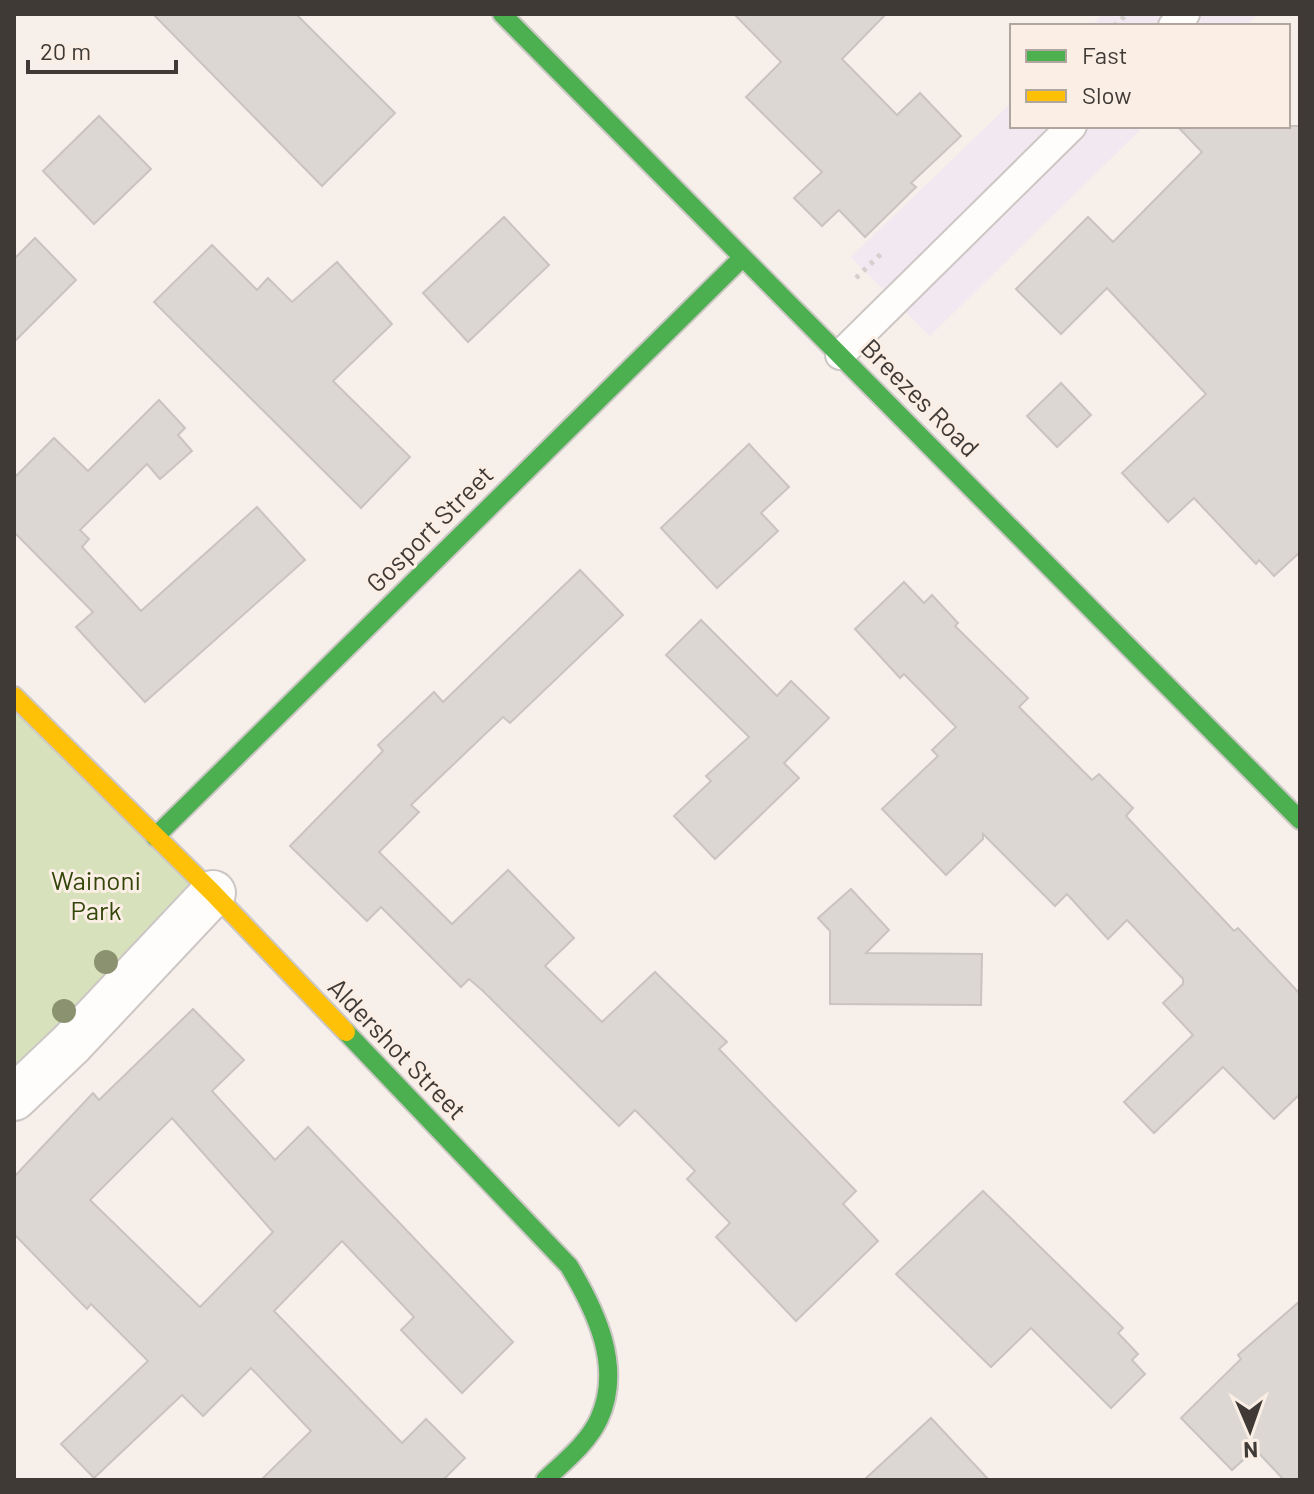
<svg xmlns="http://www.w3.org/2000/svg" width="1314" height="1494" font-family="Barlow,sans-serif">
  <rect width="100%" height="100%" fill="#f6efea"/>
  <!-- commercial -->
  <g fill="#f2e8f1">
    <path d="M1103 14H1258L1245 26H1091Z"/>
    <path d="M1012 102V126H1144L930 336 851 257Z"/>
  </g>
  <!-- green -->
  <path fill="#d7e1bc" d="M14 696 213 893 14 1098Z"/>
  <!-- building -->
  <g fill="#dcd7d3" stroke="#c9c4c0" stroke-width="2" fill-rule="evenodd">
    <path d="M153 14H296L395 113 322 186Z"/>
    <path d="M734 14H886L842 59 897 115 920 93 961 136 911 183 916 187 865 237 839 210 822 226 794 198 822 172 746 97 781 62Z"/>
    <path d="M99 116 151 169 94 224 43 171Z"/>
    <path d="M1177 126H1300V552L1274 576 1259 560 1256 564 1194 498 1168 522 1122 473 1206 394 1107 288 1061 334 1016 289 1088 217 1113 242 1202 152Z"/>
    <path d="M504 217 549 265 468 342 423 293Z"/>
    <path d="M35 238 76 280 14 342V259Z"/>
    <path d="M212 245 257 290 268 278 292 302 337 262 392 324 333 381 410 457 361 508 154 302Z"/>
    <path d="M1061 383 1091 415 1057 447 1027 416Z"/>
    <path d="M159 400 185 428 178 435 192 451 160 479 147 464 80 530 89 539 82 547 141 611 257 507 305 560 145 702 76 627 93 612 14 532V478L54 438 88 471Z"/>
    <path d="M749 444 789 487 761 513 778 531 717 588 661 528Z"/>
    <path d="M580 570 623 615 510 723 503 717 411 805 419 812 379 852 452 924 508 870 574 938 545 966 602 1022 655 972 727 1042 719 1049 856 1191 843 1204 878 1241 796 1321 716 1237 730 1223 687 1179 695 1171 635 1110 619 1126 482 990 469 979 461 987 381 907 367 921 290 846 383 751 378 745 434 692 443 702Z"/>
    <path d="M904 582 924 603 932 595 958 623 955 626 1028 698 1019 707 1092 780 1099 774 1133 808 1126 816 1234 931 1238 928 1300 994V1094L1274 1119 1223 1067 1154 1133 1124 1102 1193 1035 1163 1003 1183 984V979L1127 920 1108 939 1067 894 1055 906 983 834V839L946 875 882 809 938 756 932 750 956 727 904 674 900 678 855 629Z"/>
    <path d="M701 620 777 696 791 681 829 718 784 763 799 778 715 859 674 816 711 781 706 776 749 737 666 655Z"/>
    <path d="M851 889 889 930 866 953 982 954 981 1005 830 1004V931L818 918Z"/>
    <path d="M193 1009 244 1060 212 1091 275 1160 308 1127 513 1342 462 1393 401 1330 414 1317 342 1241 274 1311 402 1443 426 1419 465 1458 443 1480H261L311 1431 251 1368 203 1416 182 1395 94 1478 61 1444 148 1361 91 1304 87 1309 14 1234V1177L93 1093 99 1100ZM172 1118 273 1232 200 1307 90 1200Z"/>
    <path d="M983 1191 1123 1328 1118 1333 1138 1354 1132 1360 1145 1374 1111 1408 1031 1328 991 1367 896 1274Z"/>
    <path d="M1300 1301V1480H1284L1255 1449 1232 1470 1181 1418 1241 1359 1238 1355Z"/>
    <path d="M931 1418 989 1480H864Z"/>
  </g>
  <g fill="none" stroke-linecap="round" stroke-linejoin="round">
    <defs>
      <g id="lane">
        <path d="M1173 26 1185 14"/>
        <path d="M840 355 1072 126"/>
      </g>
      <path id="street" d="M14 1098 71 1044 213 893"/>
      <g id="fast">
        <path d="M502 14 1300 820"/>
        <path d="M155 837 741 259"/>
        <path d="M346 1032 569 1266C596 1311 623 1367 599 1419 588 1443 564 1462 545 1480"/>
      </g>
      <path id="slow" d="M14 696 213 893 346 1032"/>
    </defs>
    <!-- lane casing -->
    <use href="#lane" stroke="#ccc7c4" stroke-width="32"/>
    <!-- street casing -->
    <use href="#street" stroke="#ccc7c4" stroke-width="48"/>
    <!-- fast casing -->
    <use href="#fast" stroke="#ccc7c4" stroke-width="22"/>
    <!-- slow casing -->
    <use href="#slow" stroke="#ccc7c4" stroke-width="22"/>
    <!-- path -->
    <g stroke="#d4d0ce" stroke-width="5" stroke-dasharray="4 6" stroke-linecap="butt">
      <path d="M1114 26 1127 14"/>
      <path d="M856 278 884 251"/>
    </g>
    <!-- lane -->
    <use href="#lane" stroke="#fefdfc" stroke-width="28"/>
    <!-- street -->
    <use href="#street" stroke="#fefdfc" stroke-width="44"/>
    <!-- fast -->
    <use href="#fast" stroke="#4caf50" stroke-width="18"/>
    <!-- slow -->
    <use href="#slow" stroke="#ffc107" stroke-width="18"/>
  </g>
  <!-- trees -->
  <g fill="#8b926f">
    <circle cx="106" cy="962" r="12"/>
    <circle cx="64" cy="1011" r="12"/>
  </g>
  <g text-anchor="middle" stroke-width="6" stroke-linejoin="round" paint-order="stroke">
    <!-- street labels -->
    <g font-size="26" fill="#3f3a36" stroke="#fbeee5">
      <text transform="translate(920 398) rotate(45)" y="9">Breezes Road</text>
      <text transform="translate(430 529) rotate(-45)" y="9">Gosport Street</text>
      <text transform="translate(397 1049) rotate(46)" y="9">Aldershot Street</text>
    </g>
    <!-- park labels -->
    <g font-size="26" fill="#33460a" stroke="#fbeee5">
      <text x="96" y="890">Wainoni<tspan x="96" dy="30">Park</tspan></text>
    </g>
  </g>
  <!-- border -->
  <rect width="1314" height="1494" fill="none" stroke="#3f3a36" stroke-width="32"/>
  <!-- legend -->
  <rect x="1010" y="24" width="280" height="104" fill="#fbeee5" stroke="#b0a69f" stroke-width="2"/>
  <rect x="1026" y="50" width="40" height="12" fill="#4caf50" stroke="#b0a69f" stroke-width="2"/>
  <text x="1082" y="64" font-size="24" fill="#3f3a36">Fast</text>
  <rect x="1026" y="90" width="40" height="12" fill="#ffc107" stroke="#b0a69f" stroke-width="2"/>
  <text x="1082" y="104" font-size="24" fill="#3f3a36">Slow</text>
  <!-- north arrow -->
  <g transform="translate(1250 1430) rotate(178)" stroke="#fbeee5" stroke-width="6" paint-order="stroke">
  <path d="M0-6L14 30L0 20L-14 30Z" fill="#3f3a36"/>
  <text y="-12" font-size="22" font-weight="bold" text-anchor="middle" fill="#3f3a36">N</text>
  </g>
  <!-- scale -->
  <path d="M28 60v12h148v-12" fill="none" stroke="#3f3a36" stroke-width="4"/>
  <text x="40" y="60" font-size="24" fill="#3f3a36" stroke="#fbeee5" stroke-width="6" paint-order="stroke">20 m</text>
</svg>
